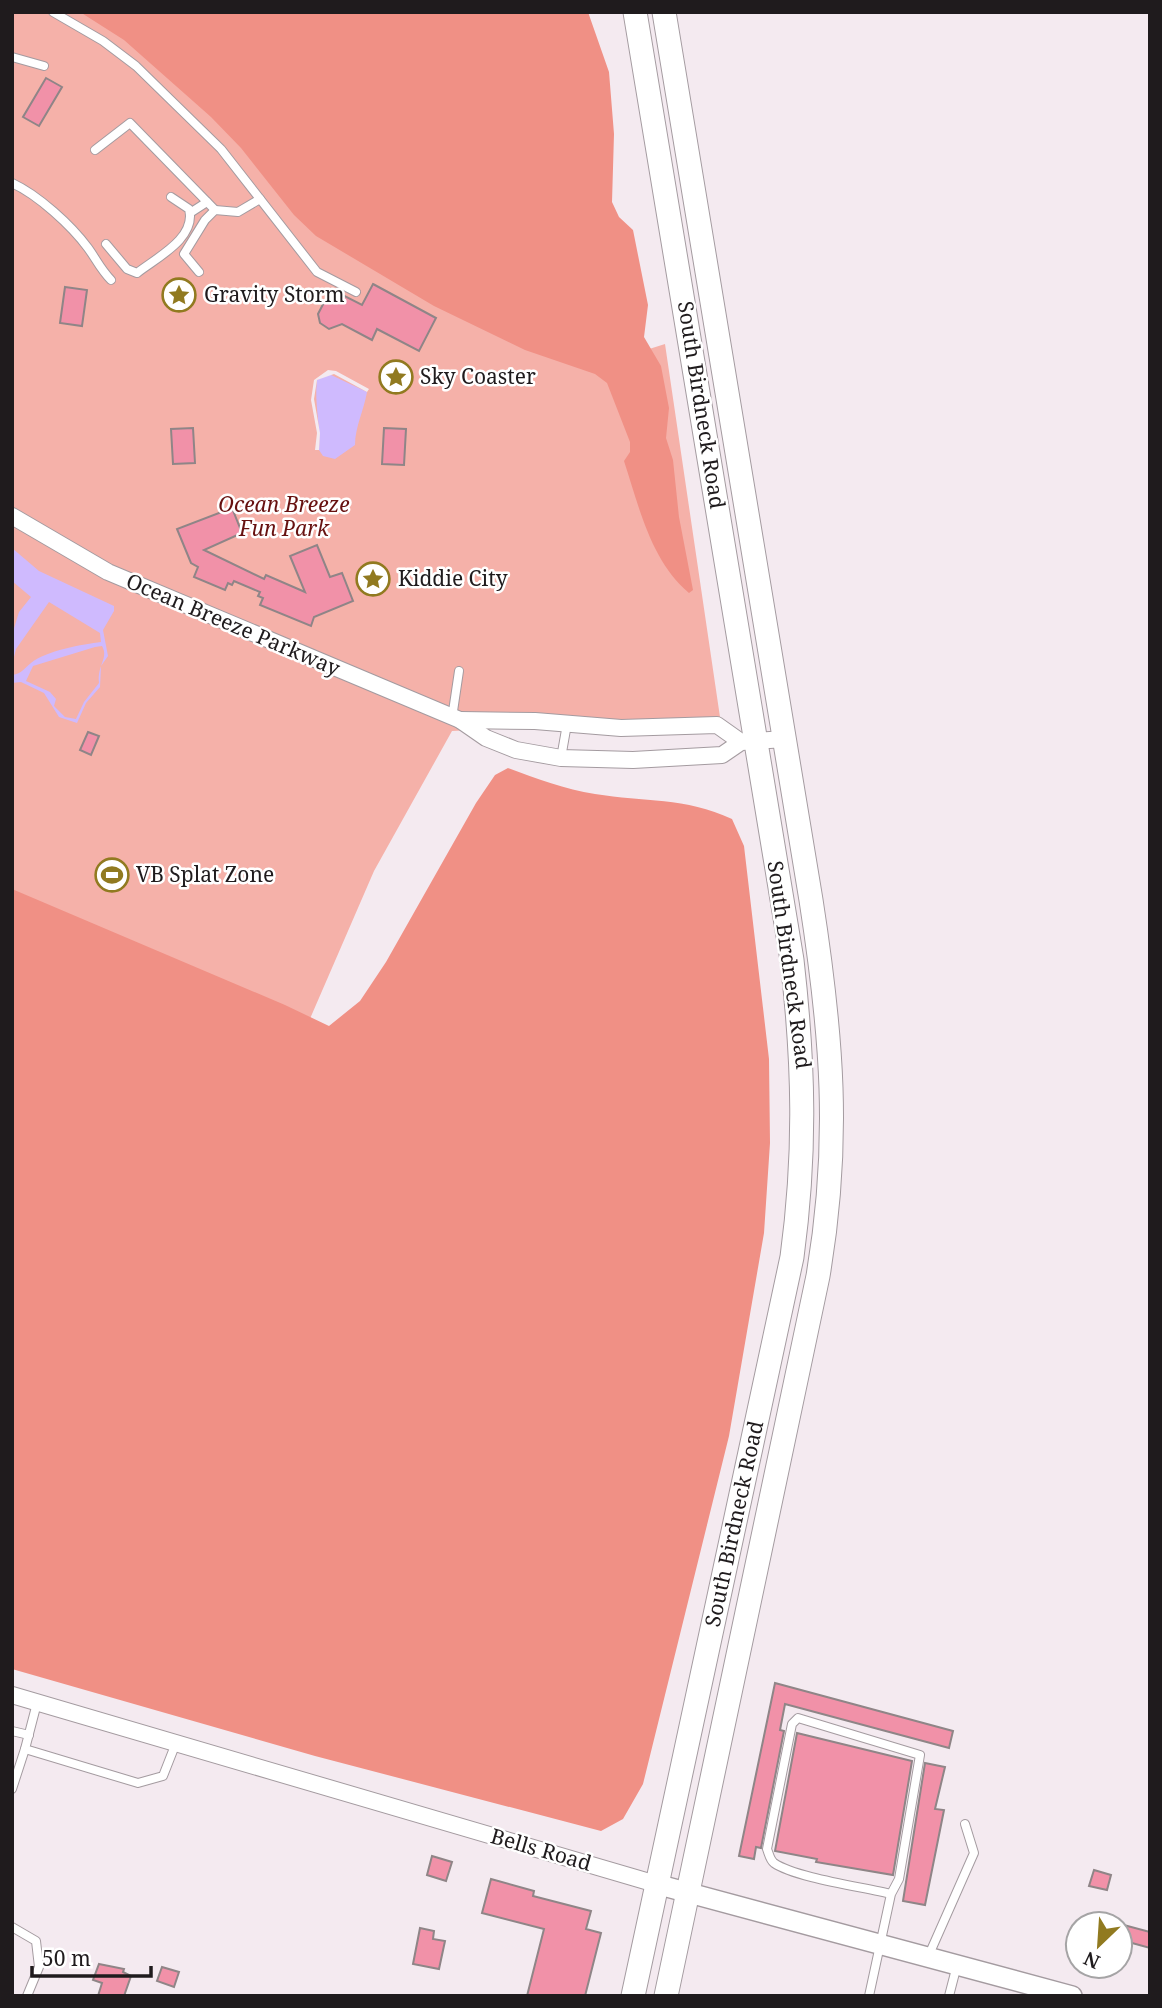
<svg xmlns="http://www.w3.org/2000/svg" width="1162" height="2008" font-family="'Noto Serif',serif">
  <rect width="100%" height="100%" fill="#f4eaf0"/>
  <!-- green -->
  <path fill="#f5b1a9" d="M12 12H93L608 362 665 344 720 717 452 731 374 871 309 1021 12 904Z"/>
  <!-- forest -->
  <g fill="#f09085">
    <path d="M80 12H588L609 72 614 134 612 202 619 217 633 230 648 305 644 337 661 366 669 408 666 438 673 460 679 517 693 590 689 593C651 561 639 507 624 461L630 452V442L607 383 595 374 525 350 434 306 316 236 294 215 241 148 211 117 124 40Z"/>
    <path d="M508 768C537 779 565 789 595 794 644 802 685 797 732 819L744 846 769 1059 770 1143 764 1233 729 1436 643 1784 623 1819 601 1831 315 1756 12 1669V889L285 1005 329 1026 360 1001 386 962 476 803 495 775Z"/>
  </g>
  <!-- water -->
  <g fill="#cfbafe" fill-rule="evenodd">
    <path d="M329 374 367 392C364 410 355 427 355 445L335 459 323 456 319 450C321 426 314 404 317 380Z"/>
    <path d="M12 548 39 571 114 606V611L103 630 108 656 101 666 100 687 86 703 77 723 59 717 44 693 21 682 12 683V675C23 673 23 669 31 663 45 651 84 644 101 642L100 633 49 602 16 649 12 665V635L19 612 31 597 12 581ZM95 647 102 646C109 658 97 665 99 683L84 702 76 719 65 717 54 706 56 699 50 692 26 681 33 666Z"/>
  </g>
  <!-- pier -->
  <path fill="#f4eaf0" d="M328 370 336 371 369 389 367 392 334 374 317 380 314 399 320 433 319 450H315L317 433 311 400 314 380Z"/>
  <!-- building -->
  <g fill="#f191a8" stroke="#8f8587" stroke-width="2">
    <path d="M46 78 62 87 39 126 23 117Z"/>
    <path d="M373 284 436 318 419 351 377 329 372 340 342 324 329 329 320 323 318 314 331 289 362 305Z"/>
    <path d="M65 287 87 290 82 326 60 323Z"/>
    <path d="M193 428 195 463 173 464 171 429Z"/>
    <path d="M384 428 406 429 404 465 382 464Z"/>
    <path d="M232 508 242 533 204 550 264 579 266 575 305 592 290 556 317 545 330 577 342 573 353 601 314 617 311 626 260 605 263 598 258 596 260 592 234 581 232 585 228 583 225 590 194 577 198 567 191 563 177 529Z"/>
    <path d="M88 732 99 736 91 755 80 750Z"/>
    <path d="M775 1683 953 1731 949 1748 785 1704 780 1730 784 1731 761 1848 756 1847 754 1859 739 1856Z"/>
    <path d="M797 1733 912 1761 893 1875 816 1862 817 1859 775 1851Z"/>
    <path d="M925 1763 945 1767 935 1809 944 1810 925 1905 903 1901Z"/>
    <path d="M432 1856 452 1862 446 1881 427 1875Z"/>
    <path d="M1094 1870 1111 1875 1107 1890 1089 1886Z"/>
    <path d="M491 1879 534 1891 533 1896 591 1911 586 1929 601 1933 585 1996H527L544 1929 482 1913Z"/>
    <path d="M1120 1924 1150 1932V1948L1132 1943 1130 1949 1120 1946Z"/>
    <path d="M420 1928 434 1931 433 1939 445 1941 439 1969 413 1964Z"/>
    <path d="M99 1964 124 1969 123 1972 131 1976 124 1996H98L102 1983 93 1980Z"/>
    <path d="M162 1967 179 1972 174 1987 157 1981Z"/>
  </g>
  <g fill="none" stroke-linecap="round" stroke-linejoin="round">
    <defs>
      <g id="service">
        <path d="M53 12 103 41 136 66 221 149 317 272 356 292"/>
        <path d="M12 57 44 66"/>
        <path d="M95 150 130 123 215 210"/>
        <path d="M12 183C38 195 71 225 88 248 96 259 101 270 111 280"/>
        <path d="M190 213 207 202"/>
        <path d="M106 244 127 269 137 273C156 258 197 238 189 209L171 197"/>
        <path d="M199 272 184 254 205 220 215 210 238 212 260 199"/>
        <path d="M452 718 459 671"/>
        <path d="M561 758 567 724"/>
        <path d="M37 1703 25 1749 138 1783 163 1776 176 1743"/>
        <path d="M12 1731 29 1735"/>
        <path d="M12 1789 25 1749"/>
        <path d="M12 1927 36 1941 39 1967 27 1996"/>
        <path d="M928 1957 974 1853 965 1824"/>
        <path d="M869 1996 891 1894 899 1879 920 1755 798 1718 792 1724 767 1849C769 1854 770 1860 774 1863 796 1878 863 1887 891 1894"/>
        <path d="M949 1996 957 1965"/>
      </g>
      <g id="minor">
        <path d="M12 516 108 572 460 720 486 738 516 750 561 758 633 760 722 755 741 742 785 739"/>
        <path d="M460 720 535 721 621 728 717 725 741 742"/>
        <path d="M12 1695 656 1884"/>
      </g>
      <path id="tertiary" d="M656 1884 1072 1996"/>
      <g id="secondary">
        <path d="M664 12 811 900C832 1035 841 1141 818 1276L666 1996"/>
        <path id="s1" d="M633 1996 792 1257C806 1153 804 1065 792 960L635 12"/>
      </g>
    </defs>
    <!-- service casing -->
    <use href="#service" stroke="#a49ba0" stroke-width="10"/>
    <!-- minor casing -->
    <use href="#minor" stroke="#a49ba0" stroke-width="18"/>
    <!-- tertiary casing -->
    <use href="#tertiary" stroke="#a49ba0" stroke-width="22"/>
    <!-- secondary casing -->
    <use href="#secondary" stroke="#a49ba0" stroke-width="25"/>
    <!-- service -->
    <use href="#service" stroke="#fff" stroke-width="8"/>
    <!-- minor -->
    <use href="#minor" stroke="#fff" stroke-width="16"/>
    <!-- tertiary -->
    <use href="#tertiary" stroke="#fff" stroke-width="19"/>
    <!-- secondary -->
    <use href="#secondary" stroke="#fff" stroke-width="23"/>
  </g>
  <!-- icons -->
  <defs>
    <symbol id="sight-ring" viewBox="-11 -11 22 22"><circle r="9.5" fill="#fff" stroke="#917a20" stroke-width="1.5"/><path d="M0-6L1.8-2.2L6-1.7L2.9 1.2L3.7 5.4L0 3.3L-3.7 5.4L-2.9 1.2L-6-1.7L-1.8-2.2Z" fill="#917a20"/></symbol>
    <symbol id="stadium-ring" viewBox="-11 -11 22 22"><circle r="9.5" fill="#fff" stroke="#917a20" stroke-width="1.5"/><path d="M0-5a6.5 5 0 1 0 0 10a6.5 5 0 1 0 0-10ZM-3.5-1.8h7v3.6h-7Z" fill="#917a20"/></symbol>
  </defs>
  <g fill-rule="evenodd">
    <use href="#sight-ring" x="160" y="276" width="38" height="38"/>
    <use href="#sight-ring" x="377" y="358" width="38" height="38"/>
    <use href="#sight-ring" x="354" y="560" width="38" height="38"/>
    <use href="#stadium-ring" x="93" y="856" width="38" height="38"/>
  </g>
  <g text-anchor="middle" stroke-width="5" stroke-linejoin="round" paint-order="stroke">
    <!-- poi labels -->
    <g font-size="21" fill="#1f1b1d" stroke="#fff" text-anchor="start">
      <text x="204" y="302">Gravity Storm</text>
      <text x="420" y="384">Sky Coaster</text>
      <text x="398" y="586">Kiddie City</text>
      <text x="136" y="882">VB Splat Zone</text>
    </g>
    <!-- street labels -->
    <g font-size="21" fill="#1f1b1d" stroke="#fff">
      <text transform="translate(701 405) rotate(81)" y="7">South Birdneck Road</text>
      <text transform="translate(233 625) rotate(23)" y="7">Ocean Breeze Parkway</text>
      <text transform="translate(789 965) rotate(82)" y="7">South Birdneck Road</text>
      <text dy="7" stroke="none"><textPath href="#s1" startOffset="483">South Birdneck Road</textPath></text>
      <text transform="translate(541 1850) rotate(16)" y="7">Bells Road</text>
    </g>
    <!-- park labels -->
    <g font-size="21" font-style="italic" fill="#671110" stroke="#fff">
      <text x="284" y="512">Ocean Breeze<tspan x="284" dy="24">Fun Park</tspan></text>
    </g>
  </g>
  <!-- border -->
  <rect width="1162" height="2008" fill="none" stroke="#1f1b1d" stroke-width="28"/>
  <!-- north arrow -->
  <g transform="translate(1099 1945) rotate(205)"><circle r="33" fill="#ffffff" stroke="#a5a4a5" stroke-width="2"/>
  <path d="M0-5L12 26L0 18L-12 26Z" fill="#917a20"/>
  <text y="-10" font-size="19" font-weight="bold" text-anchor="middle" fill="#1f1b1d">N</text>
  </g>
  <!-- scale -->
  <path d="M32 1966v10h119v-10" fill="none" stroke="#1f1b1d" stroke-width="3.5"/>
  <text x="42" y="1966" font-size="21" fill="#1f1b1d" stroke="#ffffff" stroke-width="5" paint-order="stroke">50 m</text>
</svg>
